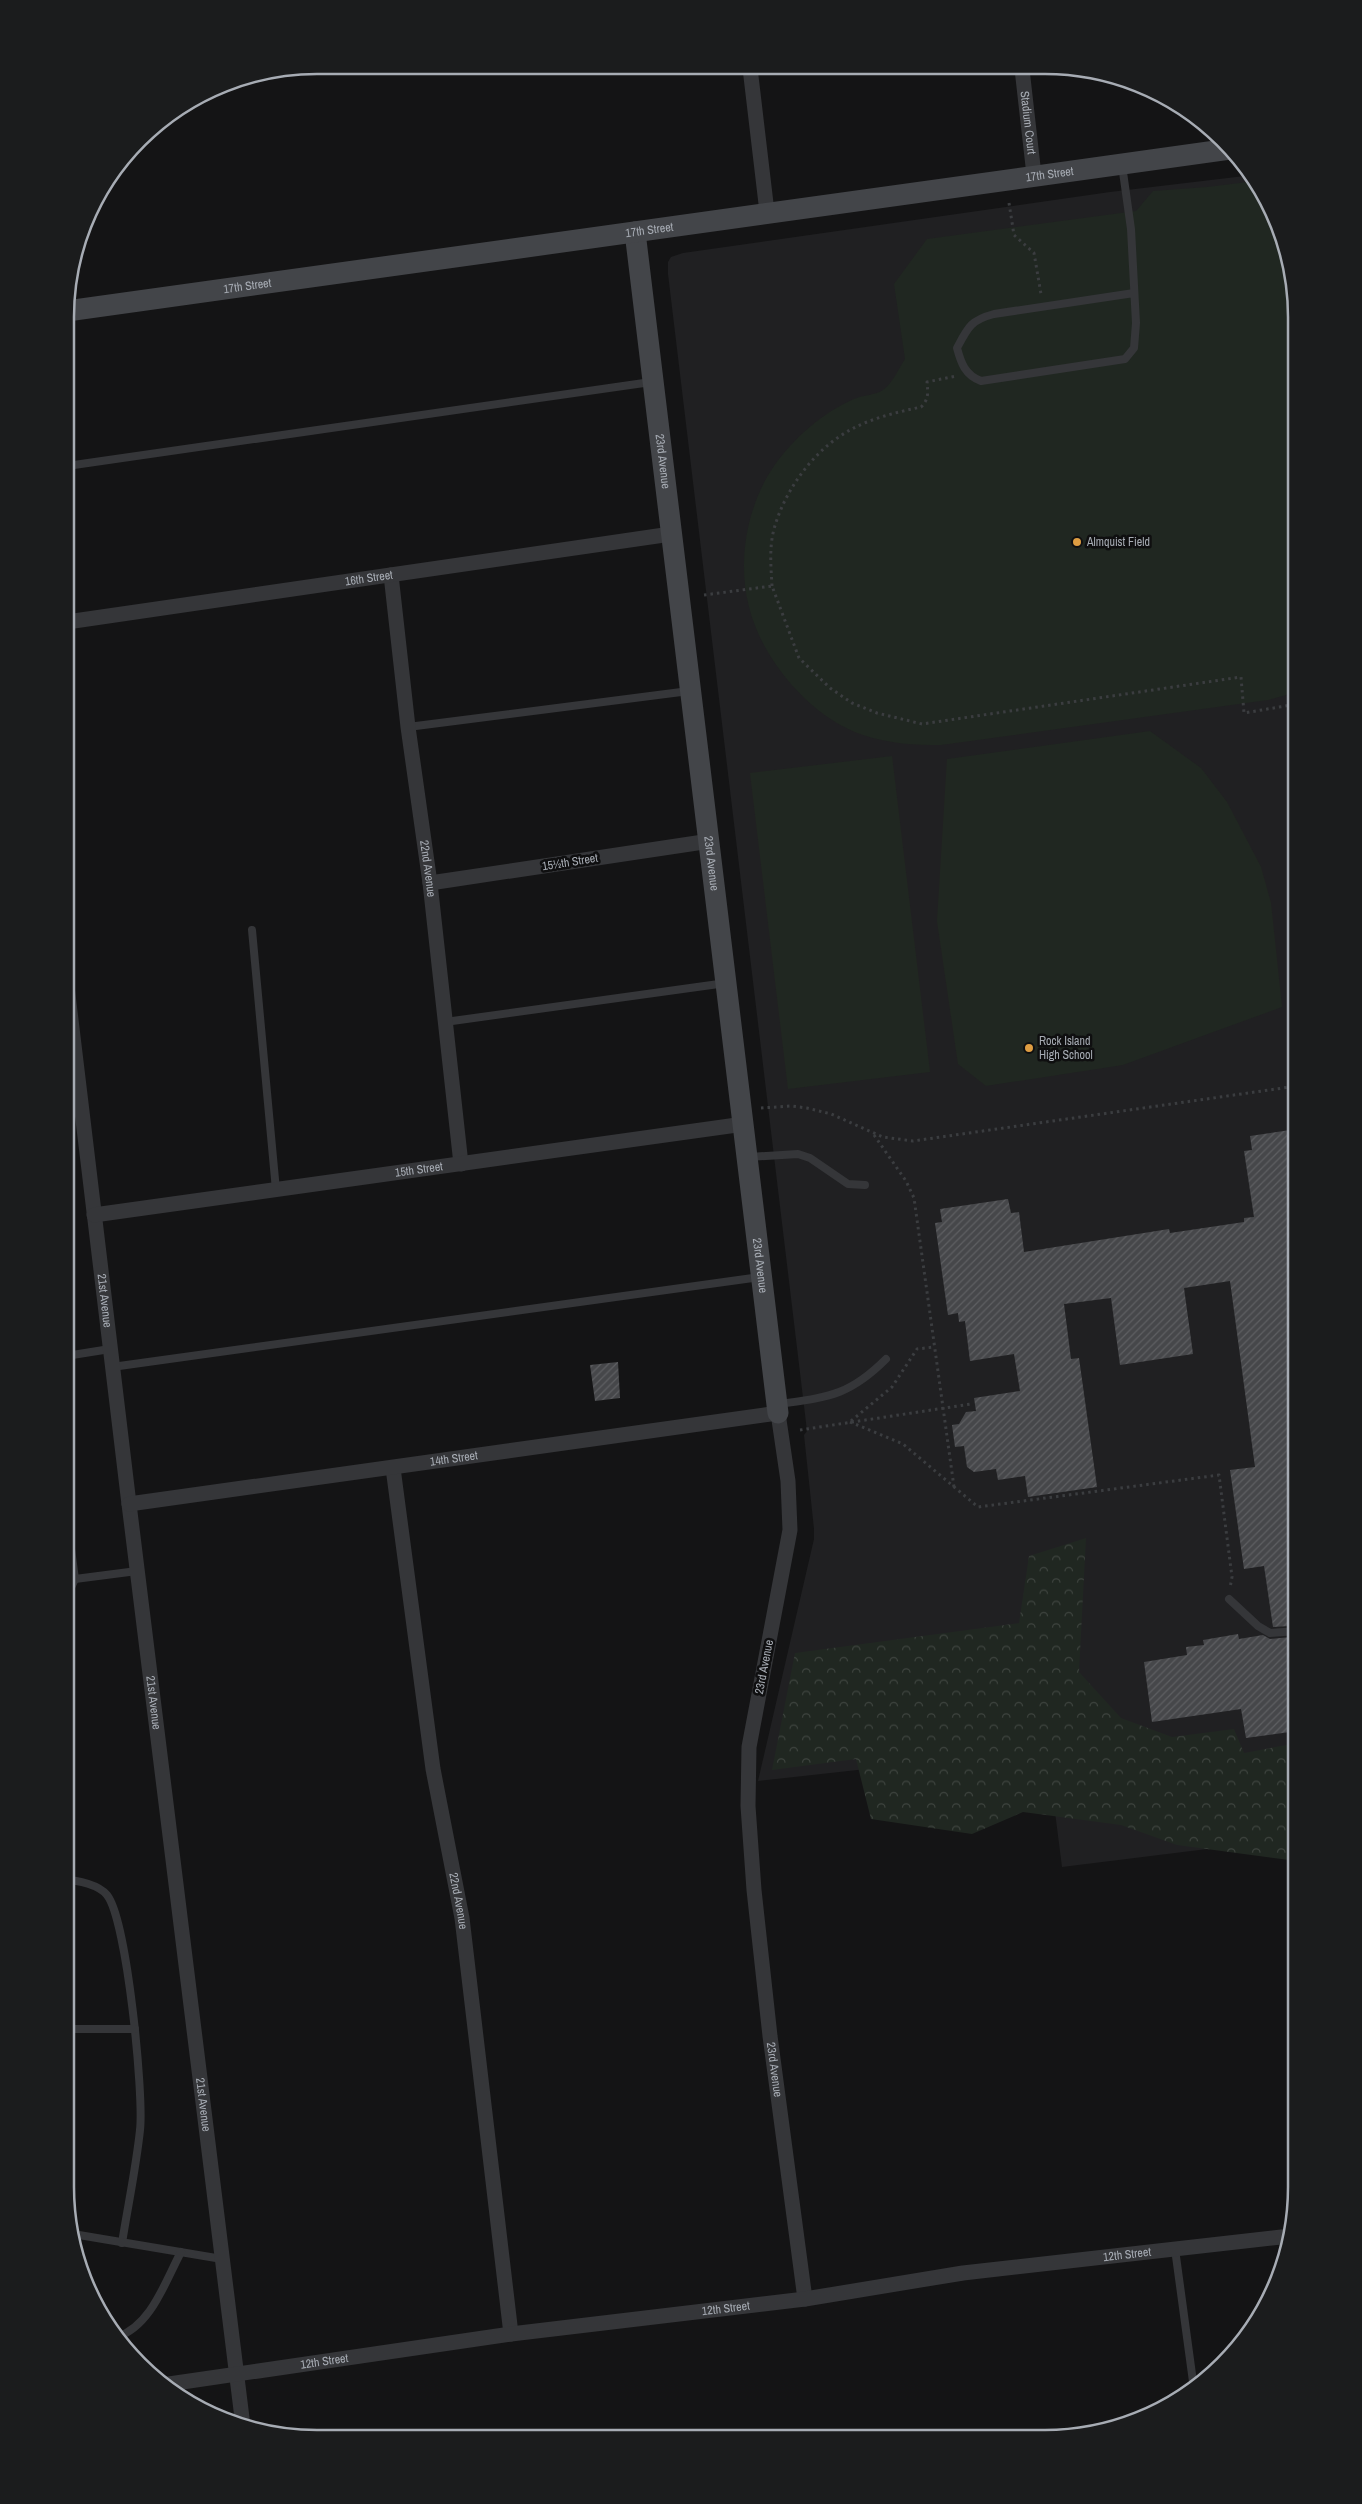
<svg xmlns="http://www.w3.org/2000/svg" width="1362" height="2504" font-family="'Archivo Narrow',sans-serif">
  <defs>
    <pattern id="forest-crowns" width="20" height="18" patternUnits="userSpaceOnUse" patternTransform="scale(1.25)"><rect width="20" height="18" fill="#202721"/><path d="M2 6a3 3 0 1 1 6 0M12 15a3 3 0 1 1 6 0" fill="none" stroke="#3e443f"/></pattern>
    <pattern id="building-hatch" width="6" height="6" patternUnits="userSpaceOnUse" patternTransform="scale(1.25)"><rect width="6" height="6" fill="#46474a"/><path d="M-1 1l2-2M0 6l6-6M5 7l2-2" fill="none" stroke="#5e5f62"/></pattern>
  </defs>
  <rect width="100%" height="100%" fill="#141415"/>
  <!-- built -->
  <path fill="#202022" d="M1253 175 1284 235 1297 317V1838L1062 1867 1047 1749 758 1781 814 1539V1529L804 1435 807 1431 668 274V262L671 257 683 253 1110 192Z"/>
  <!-- green -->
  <g fill="#202721">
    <path d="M1256 181 1284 235 1297 317V692L1268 700 941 745C915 745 889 744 863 735 811 718 762 660 749 607 737 561 747 505 774 466 795 437 822 413 854 399 863 395 876 395 883 390 892 384 899 368 905 359L894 284 927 239 1136 211 1153 191 1207 187Z"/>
    <path d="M1150 731 1201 768 1227 802 1261 867 1271 903 1282 1007 1123 1065 986 1086 958 1064 937 921 947 759Z"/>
    <path d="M892 756 930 1072 788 1089 750 773Z"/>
  </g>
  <!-- forest -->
  <path fill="url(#forest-crowns)" d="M1086 1538 1079 1672 1121 1718 1172 1737 1234 1729 1244 1753 1297 1743V1861L1177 1845 1121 1825 1023 1812 972 1834 871 1819 856 1759 772 1770 795 1653 1019 1623 1029 1556Z"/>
  <!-- building -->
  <g fill="url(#building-hatch)">
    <path d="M1297 1129V1305L1289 1306 1297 1364V1620L1289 1621 1290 1626 1273 1627 1264 1566 1244 1569 1230 1470 1255 1467 1230 1281 1184 1288 1193 1354 1120 1365 1111 1298 1064 1304 1071 1359 1079 1358 1097 1487 1028 1497 1025 1476 998 1480 996 1469 974 1472 967 1467 964 1446 955 1447 952 1425 959 1424 966 1412 976 1411 974 1398 1020 1391 1014 1354 970 1361 965 1321 959 1322 958 1313 948 1315 935 1223 942 1222 940 1209 1008 1199 1011 1213 1019 1212 1024 1252 1169 1229 1170 1233 1244 1222V1218L1254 1217 1244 1151 1252 1150 1250 1136Z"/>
    <path d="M618 1362 620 1398 595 1401 590 1365Z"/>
    <path d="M1238 1634 1239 1639 1263 1635 1270 1639 1291 1637 1297 1673V1731L1246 1738 1241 1709 1152 1722 1144 1662 1187 1655 1186 1647 1204 1645 1203 1640Z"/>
  </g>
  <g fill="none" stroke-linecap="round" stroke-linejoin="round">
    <!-- path -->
    <g stroke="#3b3d40" stroke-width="3" stroke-dasharray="2.5 4" stroke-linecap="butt">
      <path d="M1009 203 1014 235 1034 253 1041 294"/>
      <path d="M772 586C771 567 769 548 774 529 785 489 815 448 852 429 872 418 898 412 921 407 929 399 928 393 927 382L956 376"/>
      <path d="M704 595 772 586 799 658 830 688 852 703 877 713 922 724 1241 677 1244 713 1297 704"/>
      <path d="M761 1108 791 1106 807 1108 831 1114 883 1137 913 1141 1297 1086"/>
      <path d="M874 1135 906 1181 914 1198 954 1487"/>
      <path d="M851 1421 892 1387 917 1349 934 1347"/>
      <path d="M850 1422 903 1444 978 1507 1219 1475 1232 1577 1230 1588"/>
      <path d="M800 1430 971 1404"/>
    </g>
    <!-- lane -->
    <g stroke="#353639" stroke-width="8">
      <path d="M1122 165 1131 229 1136 323 1134 348 1125 359 981 381C965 375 961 363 957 348 968 327 971 320 994 314L1134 293"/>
      <path d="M67 466 651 382"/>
      <path d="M408 727 689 691"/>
      <path d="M252 930 276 1190"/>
      <path d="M445 1022 726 983"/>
      <path d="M749 1157 798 1154 810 1158 848 1184 865 1185"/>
      <path d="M66 1356 110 1349"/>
      <path d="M112 1367 760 1277"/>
      <path d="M779 1404C828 1397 849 1396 886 1359"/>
      <path d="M66 1511 75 1579 137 1571"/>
      <path d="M66 1598 75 1579"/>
      <path d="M1229 1599 1258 1626 1270 1633 1297 1631"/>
      <path d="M65 1880C78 1880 99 1885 107 1895 127 1920 144 2095 140 2130 136 2168 128 2205 122 2243"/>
      <path d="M65 2029H135"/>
      <path d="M73 2234 222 2259"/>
      <path d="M1175 2249 1194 2389"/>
      <path d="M117 2337C151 2326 165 2282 181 2252"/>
    </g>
    <!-- street -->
    <g stroke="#353639" stroke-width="15">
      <path d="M750 68 767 212"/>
      <path id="s1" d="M1022 69 1034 175"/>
      <path id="s2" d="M391 575 408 727 430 883 461 1164"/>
      <path id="s3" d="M67 622 671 534"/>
      <path d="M430 883 710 841"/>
      <path id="s4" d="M66 978 129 1504 243 2426"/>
      <path id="s5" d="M94 1215 744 1124"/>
      <path id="s6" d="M393 1468 433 1769 462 1918 511 2334"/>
      <path id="s7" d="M129 1504 778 1413 788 1481 790 1530 749 1747 748 1806 754 1890 770 2036 805 2299"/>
      <path id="s8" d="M162 2385 511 2334 805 2299 963 2273 1290 2236"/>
    </g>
    <!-- secondary -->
    <g stroke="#434549" stroke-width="21">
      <path id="s9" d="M635 232 778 1413"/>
      <path id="s10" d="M67 311 1230 149"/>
    </g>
  </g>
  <!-- markers -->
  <g fill="#de9d42" stroke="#0f0f10" stroke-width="2">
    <circle cx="1077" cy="542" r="5"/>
    <circle cx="1029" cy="1048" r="5"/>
  </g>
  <g text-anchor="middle" stroke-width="5" stroke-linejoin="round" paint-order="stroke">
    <!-- street labels -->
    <g font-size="12" fill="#a7acb4" stroke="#0f0f10">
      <text dy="4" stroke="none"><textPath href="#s1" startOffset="54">Stadium Court</textPath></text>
      <text dy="4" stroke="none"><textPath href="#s10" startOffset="992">17th Street</textPath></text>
      <text dy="4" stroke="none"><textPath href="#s10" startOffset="588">17th Street</textPath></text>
      <text dy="4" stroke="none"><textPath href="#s10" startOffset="182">17th Street</textPath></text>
      <text dy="4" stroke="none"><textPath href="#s9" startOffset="231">23rd Avenue</textPath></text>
      <text dy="4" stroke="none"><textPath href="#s3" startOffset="305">16th Street</textPath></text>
      <text transform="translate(570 862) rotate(-9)" y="4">15½th Street</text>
      <text dy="4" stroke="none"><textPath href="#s9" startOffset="636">23rd Avenue</textPath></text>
      <text dy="4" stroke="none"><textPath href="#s2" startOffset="296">22nd Avenue</textPath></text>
      <text dy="4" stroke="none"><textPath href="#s5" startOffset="328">15th Street</textPath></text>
      <text dy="4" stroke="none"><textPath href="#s9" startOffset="1041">23rd Avenue</textPath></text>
      <text dy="4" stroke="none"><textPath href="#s4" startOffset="325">21st Avenue</textPath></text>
      <text dy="4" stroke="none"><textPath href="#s7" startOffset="328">14th Street</textPath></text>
      <text transform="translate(764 1667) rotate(-79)" y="4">23rd Avenue</text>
      <text dy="4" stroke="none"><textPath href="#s4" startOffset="730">21st Avenue</textPath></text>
      <text dy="4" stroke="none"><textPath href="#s6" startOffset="438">22nd Avenue</textPath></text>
      <text dy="4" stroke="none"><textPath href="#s7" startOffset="1318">23rd Avenue</textPath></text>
      <text dy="4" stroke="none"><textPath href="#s4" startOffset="1135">21st Avenue</textPath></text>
      <text dy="4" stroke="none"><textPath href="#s8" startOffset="974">12th Street</textPath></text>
      <text dy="4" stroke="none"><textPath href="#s8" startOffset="569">12th Street</textPath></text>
      <text dy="4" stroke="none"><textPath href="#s8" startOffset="164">12th Street</textPath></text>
    </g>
    <!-- poi labels -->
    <g font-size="12" fill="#a7acb4" stroke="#0f0f10" text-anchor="start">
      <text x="1087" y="546">Almquist Field</text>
      <text x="1039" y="1045">Rock Island<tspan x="1039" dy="14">High School</tspan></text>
    </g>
  </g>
  <!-- crop -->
  <path d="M0 0H1362V2504H0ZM317 74H1045A243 243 0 0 1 1288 317V2187A243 243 0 0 1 1045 2430H317A243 243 0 0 1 74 2187V317A243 243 0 0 1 317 74Z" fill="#1b1c1d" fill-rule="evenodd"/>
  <path fill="none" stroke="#a7acb4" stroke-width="2.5" d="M317 74H1045A243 243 0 0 1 1288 317V2187A243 243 0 0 1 1045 2430H317A243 243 0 0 1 74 2187V317A243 243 0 0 1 317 74Z"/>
</svg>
